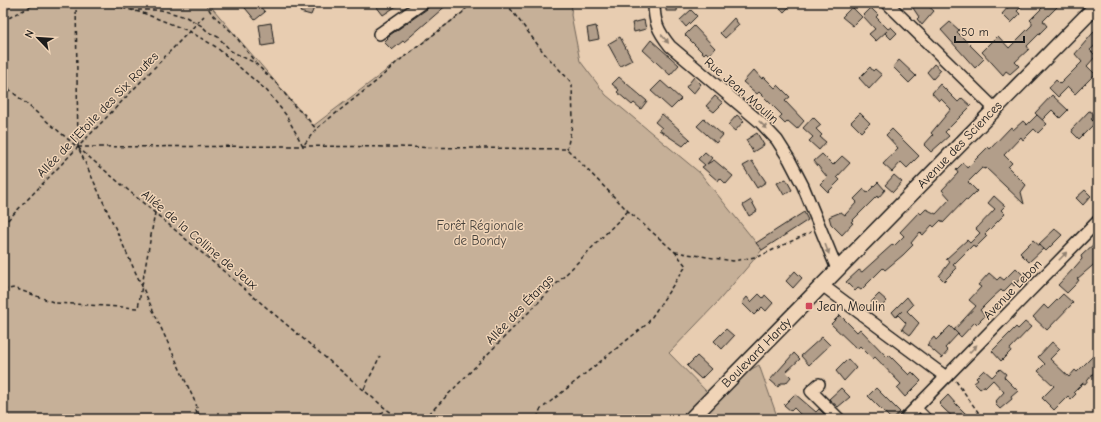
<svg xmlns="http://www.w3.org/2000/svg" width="1101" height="422" font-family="'Comic Neue',sans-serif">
  <rect width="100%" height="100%" fill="#e8cdb1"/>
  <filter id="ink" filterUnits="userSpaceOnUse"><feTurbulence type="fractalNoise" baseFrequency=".025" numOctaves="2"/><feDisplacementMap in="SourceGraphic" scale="8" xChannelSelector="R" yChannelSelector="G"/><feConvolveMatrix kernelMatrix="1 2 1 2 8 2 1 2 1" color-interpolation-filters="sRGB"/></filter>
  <g filter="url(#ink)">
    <!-- green -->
    <path fill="#c6b098" stroke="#71665a" d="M3 3H208L313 126 462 13 469 3H572L571 15 580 61 606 95 700 173 762 250 716 304 669 353 708 393 759 365 778 419H3Z"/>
    <!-- building -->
    <g fill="#b29e8a" stroke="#1c1c1c">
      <path d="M241 3H257L265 12 255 20Z"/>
      <path d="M303 3H316L311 15 300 12Z"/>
      <path d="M380 3H401L383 15 376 6Z"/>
      <path d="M430 3H449L404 42 403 41 392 50 384 42 388 38 387 37 427 9Z"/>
      <path d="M666 3H678L677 11H666Z"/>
      <path d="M774 3H793L784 12Z"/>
      <path d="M919 3H925L934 11 922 25 917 19 919 17 913 8Z"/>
      <path d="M1012 3H1025L1017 11 1020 14 1011 23 1002 14Z"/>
      <path d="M1037 3H1061L1043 21 1047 26 1027 46 1029 49 1015 62 1019 66 1010 74 1006 71 1003 75 982 52 998 36 1009 48 1032 25V22L1030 20 1042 8Z"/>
      <path d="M852 7 862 17 853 26 842 17Z"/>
      <path d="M871 8 878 15 876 17 888 29 891 27 897 33 891 39 885 33 887 31 876 41 869 34 875 29 863 16Z"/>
      <path d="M691 10 697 16 686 27 680 20Z"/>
      <path d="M734 18 739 25 725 38 720 33Z"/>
      <path d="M644 20 646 29 634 32 632 23Z"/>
      <path d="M950 22 959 30 957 32 984 59 975 68 941 30Z"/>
      <path d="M271 23 274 44 262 46 259 25Z"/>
      <path d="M596 26 599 39 589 41 587 28Z"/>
      <path d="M694 26 715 48 709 55 706 52 704 54 685 35Z"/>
      <path d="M1098 27V43L1090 50 1096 56 1087 66 1095 74 1075 94 1068 87 1058 97 1049 88 1056 80 1060 84 1082 62 1075 54Z"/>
      <path d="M620 37 632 60 620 66 608 44Z"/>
      <path d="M651 40 679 65 670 75 643 50Z"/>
      <path d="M899 60 916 76 909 83 893 67Z"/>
      <path d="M934 64 941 70 933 79 927 72Z"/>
      <path d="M870 67 873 71 875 69 882 75 869 89 859 78Z"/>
      <path d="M754 70 762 79 764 77 775 88 778 85 790 97 785 101 804 121 797 129 788 121 785 124 779 118 782 115 759 92 757 94 743 82Z"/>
      <path d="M619 77 647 101 641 109 634 103 632 105 617 92 619 90 612 84Z"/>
      <path d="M694 77 701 84 693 94 686 87Z"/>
      <path d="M661 81 681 99 671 109 651 91Z"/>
      <path d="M940 84 958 102 962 98 971 106 945 132 949 136 931 152 924 145 933 135 931 133 951 109 941 99 939 101 932 93Z"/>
      <path d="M1052 95 1068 110 1060 118 1052 110 1042 120 1035 113Z"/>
      <path d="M715 96 723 103 714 112 706 106Z"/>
      <path d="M1089 111 1096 114 1091 119 1095 123 1079 139 1072 132 1073 130 1072 129Z"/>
      <path d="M860 113 870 123 861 132 851 122Z"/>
      <path d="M662 114 690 139 683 146 659 130 662 128 655 122Z"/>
      <path d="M737 115 744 121 735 131 728 125Z"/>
      <path d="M1037 115 1047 124 1038 133 1034 129 1023 140 1021 137 1004 155 1012 163 1008 167 1026 185 1021 192 1024 204 986 168 985 169 982 168 968 182 977 191 967 201 966 199 943 223 941 220 934 227 932 225 923 235 920 232 911 243 913 245 903 255 885 270 883 268 861 290 858 288 855 291 846 282 859 270 862 272 893 244 894 246 904 236 900 232 919 212 921 214 926 209 936 214 950 199 942 190 958 173 956 170 963 163 967 168 988 147 990 149 1011 127 1013 130 1023 121 1027 125Z"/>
      <path d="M813 117 821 125 816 129 822 135 820 137 826 142 819 150 809 141 813 137 803 128Z"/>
      <path d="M704 119 723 135 716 143 697 126Z"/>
      <path d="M892 129 919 156 907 168 901 162 892 172 883 164 898 148 886 135Z"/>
      <path d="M757 133 764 145 753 152 746 140Z"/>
      <path d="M705 152 712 158 707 164 714 160 733 176 726 184 720 178 718 181 702 167 705 165 698 159Z"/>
      <path d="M822 154 833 165 842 156 850 163 837 177 840 180 828 192 820 184 827 177 814 161Z"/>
      <path d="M752 161 766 182 757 188 743 166Z"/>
      <path d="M894 175 902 182 893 192 885 185Z"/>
      <path d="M786 179 792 190 784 195 777 183Z"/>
      <path d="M878 182 885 190 878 198 877 196 851 222 853 223 842 235 831 224 829 217 841 212 845 215 857 202 854 199 864 189 867 193Z"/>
      <path d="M1085 190 1091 196 1083 205 1076 198Z"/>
      <path d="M994 196 1005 206 1001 210 1005 214 985 234 987 236 975 248 973 245 953 265 957 268 944 281 939 276 950 262 946 259 967 240 970 243 980 233 976 229 995 209 988 203Z"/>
      <path d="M751 200 757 211 749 216 743 205Z"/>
      <path d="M804 212 808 220 762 250 756 243Z"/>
      <path d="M1055 229 1062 235 1046 251 1039 244Z"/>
      <path d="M1033 240 1043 249 1029 262 1020 253Z"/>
      <path d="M1098 240V261L1077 279 1079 280 1076 284 1067 293 1058 285 1075 267 1082 259 1081 256Z"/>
      <path d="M1016 268 1024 276 1014 286 1012 283 1003 292 1001 290 992 298 980 310 985 316 977 324 975 322 961 337 954 330 976 306 969 300 981 287 978 285 989 273 997 280 1000 277 1004 280Z"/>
      <path d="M795 271 802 278 793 288 786 281Z"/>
      <path d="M759 294 763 298 765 295 773 303 766 311 762 307 754 315 742 303 747 297 751 302Z"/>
      <path d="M879 294 887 301 879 309 871 302Z"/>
      <path d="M1063 294 1073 303 1047 330 1033 317 1044 305 1048 309Z"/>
      <path d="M907 297 913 305 907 311 919 323 910 335 902 329 906 323 898 315 902 311 896 317 892 312Z"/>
      <path d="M840 315 857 332 860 329 887 357 889 355 909 375 912 372 921 381 905 397 897 388 901 384 875 357 873 359 860 346 857 349 831 324Z"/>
      <path d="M1025 322 1031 327 1010 349 1011 351 1001 361 992 351 1016 327 1018 329Z"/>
      <path d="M950 326 958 334 945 348 948 351 942 358 927 345 934 337 936 340Z"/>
      <path d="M726 329 734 336 722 349 714 341Z"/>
      <path d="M822 337 830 345 809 365 801 356Z"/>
      <path d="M1052 342 1060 349 1050 359 1069 377 1075 370 1077 372 1093 356 1098 360V367L1085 384 1083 383 1074 392 1076 394 1071 399 1068 396 1054 410 1042 398 1054 386 1038 371 1045 364 1038 357Z"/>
      <path d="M794 353 800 359 786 372 791 377 786 383H781L778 387 770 380Z"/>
      <path d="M697 356 711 369 701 379 687 366Z"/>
      <path d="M848 359 856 368 844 381 836 371Z"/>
      <path d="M1000 369 1006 374 1004 377 1018 391 1011 397 1012 399 1000 409 995 404 997 402 996 401 1004 392 993 380 985 388 984 386 980 389 974 383 978 380 976 378 984 370 992 377Z"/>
      <path d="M841 388 850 397 838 407 829 399Z"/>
      <path d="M876 388 900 412 894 419H891L868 396Z"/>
      <path d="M795 394 816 412 819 409 829 419H805L794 408 791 411 784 405Z"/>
      <path d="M948 395 956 404 971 419H955L945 410 939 404Z"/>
    </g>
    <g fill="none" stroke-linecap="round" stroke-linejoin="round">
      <defs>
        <path id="service" d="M917 406 930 419"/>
        <g id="minor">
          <path d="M654 3C654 22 658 31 670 46L760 122 777 140 789 159 803 186 837 269"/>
          <path d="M887 3 994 108"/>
          <path d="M379 34 423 3"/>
          <path d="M822 285 946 377"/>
          <path d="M819 384 811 391 839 419"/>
          <path d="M905 419 1098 221"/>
        </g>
        <path id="tertiary" d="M691 419 1098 4"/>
      </defs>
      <!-- service casing -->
      <use href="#service" stroke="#1c1c1c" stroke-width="8"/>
      <!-- minor casing -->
      <use href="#minor" stroke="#1c1c1c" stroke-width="14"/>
      <!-- tertiary casing -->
      <use href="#tertiary" stroke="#1c1c1c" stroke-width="17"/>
      <!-- path -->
      <g stroke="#1c1c1c" stroke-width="1.5" stroke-dasharray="4 3" stroke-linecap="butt">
        <path d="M76 3 78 147 196 404 200 419"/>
        <path d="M102 3 143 13 189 31 216 47 267 91 286 115 303 146 316 129 378 80 396 63 462 13 471 3"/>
        <path d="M205 3 212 14 234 34 255 62"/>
        <path d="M506 3 544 53 572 83 573 121 567 149"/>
        <path d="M131 10H161L186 17 202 26 208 32 218 37 231 51 255 63 277 84 296 108 304 114 316 129"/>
        <path d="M3 21 37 3"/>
        <path d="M3 84 386 409 401 419"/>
        <path d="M78 147 303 146 567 149 628 211 675 252 686 266 647 324 540 410 537 419"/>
        <path d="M3 225 204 16"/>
        <path d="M675 252 733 261 760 256 811 232"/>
        <path d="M3 290 14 288 56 303 138 308 155 213"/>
        <path d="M956 381 983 419"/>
        <path d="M364 389 380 356"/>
        <path d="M196 410 198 419"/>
        <path d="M376 419 386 409"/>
        <path d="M424 419 628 211"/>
      </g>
      <!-- service -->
      <use href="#service" stroke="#f0d4b7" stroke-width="5.5"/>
      <!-- minor -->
      <use href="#minor" stroke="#f0d4b7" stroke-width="11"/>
      <!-- tertiary -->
      <use href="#tertiary" stroke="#f0d4b7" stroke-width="14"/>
    </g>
    <!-- one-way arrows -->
    <defs><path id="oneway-solid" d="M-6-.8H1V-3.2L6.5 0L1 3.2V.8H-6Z"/></defs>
    <g fill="#918171">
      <use href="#oneway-solid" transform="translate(665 39) rotate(50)"/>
      <use href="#oneway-solid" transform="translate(763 125) rotate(44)"/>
      <use href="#oneway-solid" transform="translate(827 249) rotate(69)"/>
      <use href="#oneway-solid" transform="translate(1063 256) rotate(-46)"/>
      <use href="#oneway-solid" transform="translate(973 349) rotate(-46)"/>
    </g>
  </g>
  <!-- markers -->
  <rect fill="#d1495b" stroke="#f0d4b7" stroke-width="1.5" x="805" y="302" width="8" height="8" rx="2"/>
  <g text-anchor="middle" stroke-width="3" stroke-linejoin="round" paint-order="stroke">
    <!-- street labels -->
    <g font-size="13" fill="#1c1c1c" stroke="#f0d4b7">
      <text transform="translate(742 90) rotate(41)" y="5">Rue Jean Moulin</text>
      <text transform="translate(97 114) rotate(-46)" y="5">Allée de l'Etoile des Six Routes</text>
      <text transform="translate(959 144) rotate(-46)" y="5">Avenue des Sciences</text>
      <text transform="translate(200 239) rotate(40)" y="5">Allée de la Colline de Jeux</text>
      <text transform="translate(1012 289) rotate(-46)" y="5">Avenue Lebon</text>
      <text transform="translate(519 309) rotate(-46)" y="5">Allée des Étangs</text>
      <text transform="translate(756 352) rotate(-45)" y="5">Boulevard Hardy</text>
    </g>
    <!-- park labels -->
    <g font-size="13" fill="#46413b" stroke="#f0d4b7">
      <text x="480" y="230">Forêt Régionale<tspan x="480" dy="15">de Bondy</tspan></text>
    </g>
    <!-- poi labels -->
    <g font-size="13" fill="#1c1c1c" stroke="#f0d4b7" text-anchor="start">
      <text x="817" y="311">Jean Moulin</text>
    </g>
  </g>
  <!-- margin -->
  <rect width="1101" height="422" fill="none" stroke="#f0d4b7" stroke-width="16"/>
  <rect x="8" y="8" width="1085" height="406" fill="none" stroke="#1c1c1c" stroke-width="1.5" filter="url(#ink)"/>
  <!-- north arrow -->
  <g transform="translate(38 38) rotate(295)" stroke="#f0d4b7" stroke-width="3" paint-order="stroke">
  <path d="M0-3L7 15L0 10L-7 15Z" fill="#1c1c1c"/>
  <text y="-6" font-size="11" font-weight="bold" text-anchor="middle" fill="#1c1c1c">N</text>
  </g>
  <!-- scale -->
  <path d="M955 36v6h69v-6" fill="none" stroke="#1c1c1c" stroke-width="2"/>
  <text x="961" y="36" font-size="12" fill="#1c1c1c" stroke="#f0d4b7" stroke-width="3" paint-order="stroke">50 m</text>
</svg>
